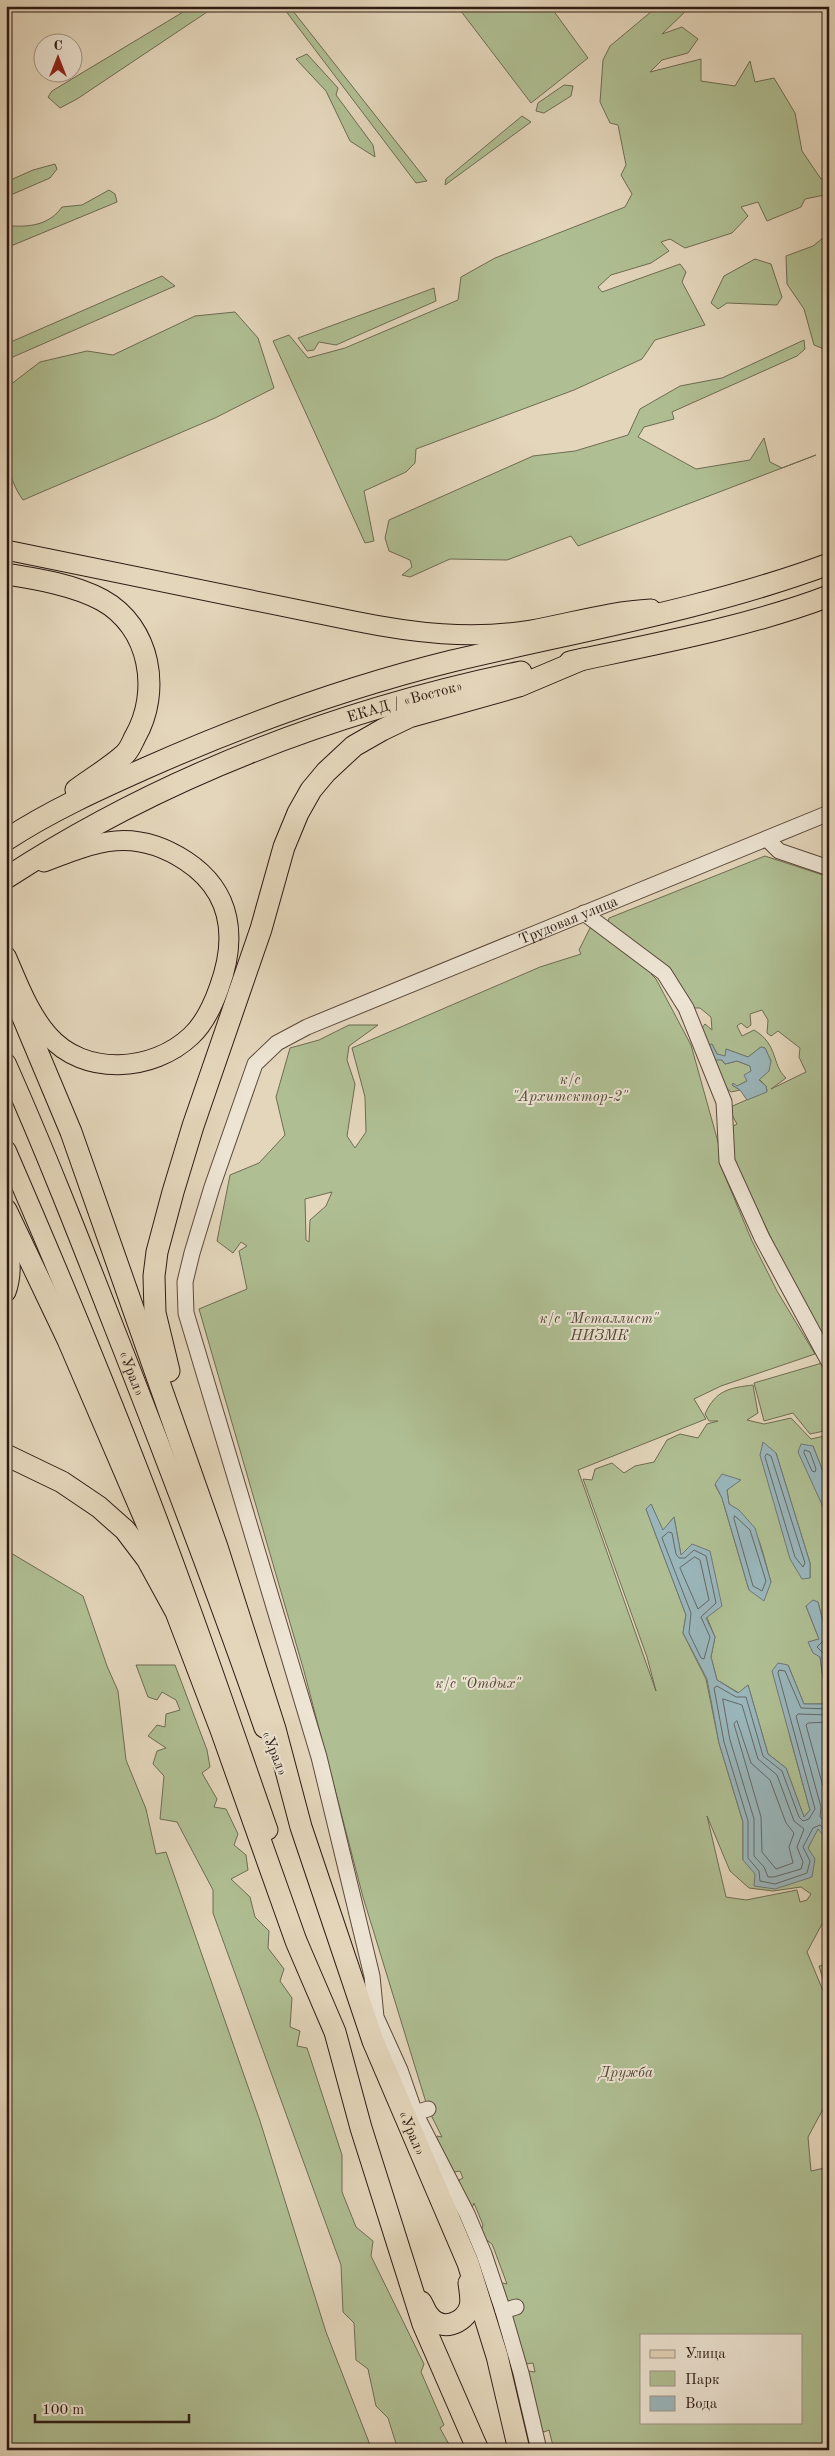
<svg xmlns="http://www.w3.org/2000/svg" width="835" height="2456" font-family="'Old Standard TT',serif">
  <rect width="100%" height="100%" fill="#e4d6bb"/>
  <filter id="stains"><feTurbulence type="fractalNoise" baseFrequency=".004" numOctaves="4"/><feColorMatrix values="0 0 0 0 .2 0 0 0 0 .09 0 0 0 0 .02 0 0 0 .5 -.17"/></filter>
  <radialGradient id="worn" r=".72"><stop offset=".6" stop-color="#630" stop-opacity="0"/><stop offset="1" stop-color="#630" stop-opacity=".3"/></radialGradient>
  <!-- green -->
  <g fill="#afbf93" stroke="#6e6c53" fill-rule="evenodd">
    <path d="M193 6H216L77 99 60 108 48 97 52 91Z"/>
    <path d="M282 6H289L427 181 416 183Z"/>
    <path d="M457 6H550L588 58 531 103Z"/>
    <path d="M658 6H691L662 34 682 27 698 39 688 53 662 60 650 72 701 59V81L735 86 750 61 755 82 774 78 795 113 802 151 821 179 829 177V194L805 199 801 207 767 221 758 202 741 207 748 216 732 233 685 248 670 239 661 242 669 251 651 263 611 275 598 287 602 292 680 264 686 272 682 282 705 325 655 340 642 359 574 390 416 449 415 463 406 472 364 491 374 541 365 543 273 341 289 335 308 358 345 348 458 300 461 277 495 258 625 207 632 194 621 175 626 165 618 125 610 123 600 102 603 60 610 46Z"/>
    <path d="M307 54 338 88 336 95 373 145 375 157 350 141 326 91 296 59Z"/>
    <path d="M564 85 573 86 571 96 544 113 536 111 538 103Z"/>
    <path d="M522 116 531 122 445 185 446 179Z"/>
    <path d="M55 164 57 169 50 178 6 197V182L33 170Z"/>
    <path d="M109 190 115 194 117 202 6 248V236L11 234 12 226C32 227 50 224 62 207L82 205Z"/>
    <path d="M829 233V347L824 349 814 345 804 309 787 284 786 256 813 246Z"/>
    <path d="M755 259 771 264 782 297 777 305 727 303 718 309 711 303 724 276Z"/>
    <path d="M162 276 175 286 6 360V341H13Z"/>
    <path d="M434 288 436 301 336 345 319 342 314 350 307 351 298 338Z"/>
    <path d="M235 312 258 338 274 388 215 418 23 500C0 469 6 425 6 388L40 362 87 351 113 355 195 316Z"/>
    <path d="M804 340 805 349 797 356 672 412 674 419 644 427 638 437 696 469 750 460 764 438 770 462 782 468 816 455 578 546 571 536 507 560 450 559 410 577 402 575 412 567 410 560 389 551 385 538 389 520 533 456 575 451 628 435 640 409 680 386 722 378Z"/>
    <path d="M765 856 829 877V1350L815 1329 731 1155 730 1128 737 1124 728 1108 767 1091 766 1086 759 1079 771 1061 765 1048 761 1047 748 1057 726 1049V1057L717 1054 712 1044 709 1045 725 1064 737 1061 750 1066 751 1071 747 1081 737 1086 732 1085 740 1090 731 1092 719 1082 704 1035 702 1028 705 1024 712 1030 711 1017 700 1008H692L655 973 651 974 656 979 691 1045 723 1160 719 1162 752 1241 777 1291 815 1354 721 1386 694 1399 706 1419 578 1470 656 1691 647 1657 583 1479 592 1480 595 1469 612 1463 624 1473 635 1466 654 1462 667 1440 680 1434 698 1438 707 1424 718 1421H709L705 1414C716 1390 729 1388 753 1385L758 1413 747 1420 764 1424 791 1418 811 1439 829 1435V1487L813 1446 824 1509 829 1510V1645L818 1602 806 1606 819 1639 809 1642 820 1657 823 1678 829 1685V1704H804L788 1665 790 1737 810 1810 804 1817 786 1768 768 1754 748 1685 739 1693 717 1680 711 1657 715 1637 681 1555 674 1517 663 1531 651 1504 646 1509 686 1615 683 1633 706 1679 719 1743 743 1822V1860L808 1848 818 1828 829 1842V1920L822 1924 807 1952 826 1998 825 1986 819 1966 826 1965 829 1962V2098L808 2137 811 2171 829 2167V2450H554L549 2430 544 2432 535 2423 528 2371 535 2372 533 2363 525 2364 499 2282 507 2284 494 2249 492 2244 480 2235 483 2225 474 2203 472 2208 460 2188 459 2180 463 2178 460 2171 454 2172 436 2142 437 2136 442 2137 428 2109 363 1897 304 1671 199 1309 247 1289 239 1251 247 1246 241 1242 233 1253 217 1241 230 1175 259 1163 285 1135 276 1097 290 1048 319 1040 349 1025H378L349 1046 347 1060 355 1084 347 1136 355 1148 366 1132 365 1097 352 1048 540 967 581 954 579 950 590 928 607 927 609 918ZM762 1010 768 1020 767 1033 771 1036 778 1031 800 1048 799 1057 806 1072 771 1089 786 1078C771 1064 779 1045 754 1030L742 1036 737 1026 741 1023 747 1028 751 1025 750 1014ZM332 1192 326 1206 310 1220 309 1242 306 1240 305 1199ZM776 1453 810 1563V1578ZM740 1480 727 1490 729 1504C760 1524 761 1549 771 1582L749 1590 722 1498 715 1485ZM707 1816 730 1871 749 1888 773 1891 801 1887 811 1894 807 1900 800 1902 797 1890 746 1900 726 1897ZM641 2335H801V2422H641Z"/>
    <path d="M822 1363 829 1372V1430L810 1434 793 1413 764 1421 754 1383Z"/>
    <path d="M6 1550 83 1596 107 1666 118 1691 126 1760 146 1809 156 1854 166 1852 260 2121 326 2332 372 2450H6Z"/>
    <path d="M136 1665H175L207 1750 210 1767 202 1773 217 1799 214 1807 226 1809 238 1834 234 1845 246 1855 248 1870 231 1879 250 1897 255 1917 269 1931 268 1948 284 1969 280 1981 292 1998 290 2027 300 2031 297 2046 307 2048 342 2155V2192L356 2227 373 2241 371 2256 424 2364 421 2372 444 2425 440 2428 452 2450H398L388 2418 376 2406 368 2369 356 2360 354 2323 343 2312 341 2265 213 1913V1890L177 1822 160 1819 164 1776 153 1764 157 1751 166 1748 148 1736 157 1725 165 1727 166 1714 180 1710 176 1700 162 1692 157 1700 148 1697Z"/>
  </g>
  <!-- water -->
  <g fill="#9ab6bb" stroke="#6f7878">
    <path d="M712 1044 717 1054 725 1056 726 1049 748 1057 761 1047 765 1048 771 1061 769 1071 759 1080 766 1086 767 1092 747 1100 740 1090 732 1085 733 1083 737 1086 747 1081 744 1075 751 1071 750 1066 737 1061 725 1064 722 1060H714L709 1045Z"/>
    <path d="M763 1442 776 1453 810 1563V1578L802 1579 790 1559 760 1455Z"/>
    <path d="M801 1444 813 1446 829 1487V1510L824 1509 798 1452Z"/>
    <path d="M722 1474 741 1480 727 1490 729 1504 739 1510 755 1528 771 1582 764 1601 749 1590 722 1498 715 1484Z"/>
    <path d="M651 1504 663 1530 674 1517 681 1555 692 1544 710 1551 722 1606 706 1618 715 1637 711 1657 717 1680 738 1693 748 1685 768 1754 786 1768 804 1817 810 1810 772 1671 778 1663 788 1665 804 1704H829V1842L818 1829 808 1848 815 1859 812 1877 775 1889 754 1886 755 1874 743 1860V1822L719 1743 707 1679 683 1633 686 1615 646 1509Z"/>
    <path d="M813 1600 818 1602 829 1645V1685L823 1679 820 1657 813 1653 808 1642 819 1639 806 1606Z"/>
  </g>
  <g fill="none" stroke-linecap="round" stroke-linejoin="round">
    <!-- shore -->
    <g stroke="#646867" stroke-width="1">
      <path d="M805 1450 810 1452 816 1469 815 1472 812 1471 804 1453Z"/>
      <path d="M767 1454 771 1456 805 1563 803 1567 795 1557 765 1457Z"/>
      <path d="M735 1516 750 1530 766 1581 762 1591 753 1586 734 1519Z"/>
      <path d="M669 1532 672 1533 676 1554 679 1558H685L694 1550 706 1556 716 1603 701 1617 710 1637 704 1659 701 1658 689 1633 691 1613 662 1538Z"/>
      <path d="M695 1557 700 1560 709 1600 698 1609 680 1568Z"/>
      <path d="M829 1640H824L817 1647 825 1655 829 1677"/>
      <path d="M723 1699 742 1705 758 1759 777 1775 794 1821 804 1829 797 1847 803 1862 801 1869 774 1877H768L764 1867 754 1856V1819L730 1740Z"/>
      <path d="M829 1709 801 1708 785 1671 779 1670 778 1673 815 1809 809 1819 803 1821 799 1817 782 1771 763 1756 746 1697H736L717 1686 714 1688 724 1742 748 1821V1858L759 1871 760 1881 775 1884 807 1873 810 1861 803 1847 813 1828 820 1825 829 1834"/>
      <path d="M829 1715 798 1714 796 1716 821 1807 820 1817 829 1824"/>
      <path d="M737 1721 751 1763 770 1780 786 1823 794 1833 789 1847 793 1863 776 1869 762 1852 761 1817 734 1724Z"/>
      <path d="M829 1722 808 1723 806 1725 829 1808"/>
    </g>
    <defs>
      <g id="minor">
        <path d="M767 839 779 851 829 868"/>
        <path d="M584 913 664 973 686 1008 724 1102 727 1161 762 1238 829 1362"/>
        <path id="s1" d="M428 2109 415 2113 400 2070 376 2017 372 1976 319 1757 186 1313 185 1282 192 1253 212 1187 255 1064 277 1043 307 1027 829 813"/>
        <path d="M415 2113 467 2214 484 2254 503 2311 516 2307"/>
        <path d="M503 2311 521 2373 539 2450"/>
      </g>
      <g id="major">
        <path d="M6 550 354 621C413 633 471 640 531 630 571 623 610 611 651 609"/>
        <path d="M6 956C18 983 28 1012 48 1035 84 1077 153 1072 191 1036 204 1024 213 1005 219 988 237 939 233 892 186 861 134 827 98 841 44 862"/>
        <path id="s2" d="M6 1063C44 1148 78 1235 112 1322 165 1457 217 1592 264 1728"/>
        <path d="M6 1150C69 1295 130 1442 184 1591 213 1670 240 1750 268 1830"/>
        <path d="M6 1236C10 1255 13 1273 6 1292"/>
      </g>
      <g id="highway">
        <path d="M6 574C38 579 74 585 102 600 151 627 161 692 135 737 132 743 130 749 125 754 111 767 92 778 76 790"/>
        <path d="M570 662C655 644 747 627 829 596"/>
        <path d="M6 840C50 811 99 789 146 768 245 724 347 687 452 661 578 631 707 609 829 564"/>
        <path id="s3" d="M6 878C163 776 338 710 521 672"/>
        <path id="s4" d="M6 977 71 1132 217 1547 275 1729 301 1827 373 2041 468 2263 497 2356 519 2450"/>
        <path d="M6 1210 68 1340 169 1575"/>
        <path d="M169 1371 155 1313 154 1276 157 1252 173 1192 193 1126 261 929 284 847 298 813 311 790 326 772 354 746 382 730 409 717 519 686 583 659"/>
        <path d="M6 1455 62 1482 99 1507 125 1530 147 1559 176 1612 221 1730 296 1941 335 2032 361 2128 423 2324 478 2450"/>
        <path d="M421 2302C424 2307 426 2313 429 2316 441 2332 464 2324 470 2307 472 2300 470 2291 469 2283"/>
      </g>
    </defs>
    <!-- minor casing -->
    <use href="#minor" stroke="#5c493d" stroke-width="17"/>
    <!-- major casing -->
    <use href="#major" stroke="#2e1a13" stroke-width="21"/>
    <!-- highway casing -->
    <use href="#highway" stroke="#2e1a13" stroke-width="23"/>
    <!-- minor -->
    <use href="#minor" stroke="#ede4d3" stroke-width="15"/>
    <!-- major -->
    <use href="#major" stroke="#e4d6bb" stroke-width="19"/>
    <!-- highway -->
    <use href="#highway" stroke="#e4d6bb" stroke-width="21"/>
  </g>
  <g text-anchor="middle" stroke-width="4" stroke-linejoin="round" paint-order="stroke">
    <!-- street labels -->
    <g font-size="15" fill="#2e1a13" stroke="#ede4d3">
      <text dy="5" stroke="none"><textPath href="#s3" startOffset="438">ЕКАД / «Восток»</textPath></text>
      <text dy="5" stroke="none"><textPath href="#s1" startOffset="1454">Трудовая улица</textPath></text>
      <text dy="5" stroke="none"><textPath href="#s2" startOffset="335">«Урал»</textPath></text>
      <text transform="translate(275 1753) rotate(68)" y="5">«Урал»</text>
      <text dy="5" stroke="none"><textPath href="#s4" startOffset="1226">«Урал»</textPath></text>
    </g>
    <!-- park labels -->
    <g font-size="15" font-style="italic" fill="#554c39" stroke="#ede4d3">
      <text x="570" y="1084">к/с<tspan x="570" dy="17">"Архитектор-2"</tspan></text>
      <text x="599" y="1323">к/с "Металлист"<tspan x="599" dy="17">НИЗМК</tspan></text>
      <text x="478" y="1688">к/с "Отдых"</text>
      <text x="626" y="2077">Дружба</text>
    </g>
  </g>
  <!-- margin -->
  <rect width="835" height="2456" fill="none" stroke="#e4d6bb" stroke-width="25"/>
  <rect x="8" y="8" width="820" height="2441" fill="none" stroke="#2e1a13" stroke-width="2.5"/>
  <rect x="12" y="12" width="810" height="2431" fill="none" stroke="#2e1a13"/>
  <!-- legend -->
  <rect x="640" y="2334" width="162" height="90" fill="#ede4d3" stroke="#a19386"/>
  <rect x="650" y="2350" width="25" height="8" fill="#e4d6bb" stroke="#a19386"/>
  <text x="685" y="2358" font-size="15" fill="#2e1a13">Улица</text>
  <rect x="650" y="2371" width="25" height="15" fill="#afbf93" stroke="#a19386"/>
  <text x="685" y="2384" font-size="15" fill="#2e1a13">Парк</text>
  <rect x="650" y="2396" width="25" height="15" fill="#9ab6bb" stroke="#a19386"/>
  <text x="685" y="2408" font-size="15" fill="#2e1a13">Вода</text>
  <!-- north arrow -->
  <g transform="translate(58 58)"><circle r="24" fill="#ede4d3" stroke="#a19386"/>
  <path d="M0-4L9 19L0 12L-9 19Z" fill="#8f2418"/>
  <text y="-8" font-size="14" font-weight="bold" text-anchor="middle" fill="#2e1a13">С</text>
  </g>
  <!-- scale -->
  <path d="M35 2414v8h154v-8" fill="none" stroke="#2e1a13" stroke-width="2.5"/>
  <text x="42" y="2414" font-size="15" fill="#2e1a13" stroke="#ede4d3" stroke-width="4" paint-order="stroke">100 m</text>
  <rect width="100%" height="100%" filter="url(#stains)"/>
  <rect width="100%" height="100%" fill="url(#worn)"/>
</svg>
